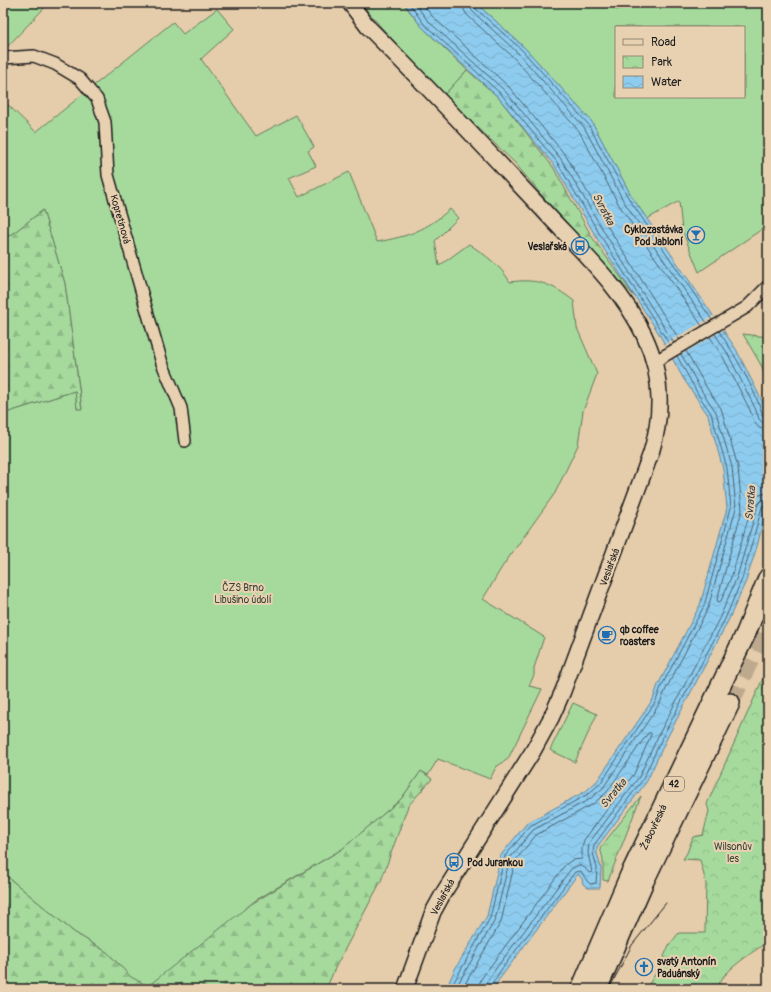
<svg xmlns="http://www.w3.org/2000/svg" width="771" height="992" font-family="Pangolin,sans-serif">
  <defs>
    <pattern id="grass-tufts" width="24" height="20" patternUnits="userSpaceOnUse"><rect width="24" height="20" fill="#a6da9d"/><path d="M3 7l-1-3M5 7V3M7 7l1-3M15 17l-1-3M17 17v-4M19 17l1-3" fill="none" stroke="#8eba87"/></pattern>
    <pattern id="forest-firs" width="22" height="20" patternUnits="userSpaceOnUse"><rect width="22" height="20" fill="#a6da9d"/><path d="M5 1l3.5 6h-7zM16 11l3.5 6h-7z" fill="#8eba87"/></pattern>
    <pattern id="park-crowns" width="20" height="18" patternUnits="userSpaceOnUse"><rect width="20" height="18" fill="#a6da9d"/><path d="M2 6a3 3 0 1 1 6 0M12 15a3 3 0 1 1 6 0" fill="none" stroke="#8eba87"/></pattern>
    <pattern id="water-waves" width="16" height="10" patternUnits="userSpaceOnUse"><rect width="16" height="10" fill="#8eccef"/><path d="M0 5q4-4 8 0t8 0" fill="none" stroke="#7aafcc"/></pattern>
  </defs>
  <rect width="100%" height="100%" fill="#e5ccaa"/>
  <filter id="ink" filterUnits="userSpaceOnUse"><feTurbulence type="fractalNoise" baseFrequency=".025" numOctaves="2"/><feDisplacementMap in="SourceGraphic" scale="8" xChannelSelector="R" yChannelSelector="G"/><feConvolveMatrix kernelMatrix="1 2 1 2 8 2 1 2 1" color-interpolation-filters="sRGB"/></filter>
  <g filter="url(#ink)">
    <!-- grass -->
    <path fill="url(#grass-tufts)" stroke="#617b5c" d="M641 796 608 881 603 880V859L600 848Z"/>
    <!-- forest -->
    <g fill="url(#forest-firs)" stroke="#617b5c">
      <path d="M467 70 498 97 553 167 592 237 635 297 554 210 515 163 444 95Z"/>
      <path d="M43 210 65 283 82 410 77 409 75 391 3 414V239L16 231Z"/>
      <path d="M421 771 432 779 408 806 381 881 336 966 326 989H3V873L74 932 107 952 131 977 342 849 401 799Z"/>
    </g>
    <!-- park -->
    <g fill="url(#park-crowns)" stroke="#617b5c">
      <path d="M743 334 768 337V384L761 365Z"/>
      <path d="M768 667V941C753 953 722 970 717 989H646L659 968 669 945 679 933H705L706 883 700 860 683 859 687 853 693 837 703 835 709 811 707 804Z"/>
    </g>
    <!-- garden -->
    <g fill="#a6da9d" stroke="#617b5c" fill-rule="evenodd">
      <path d="M3 3H49L3 51Z"/>
      <path d="M361 3H403L421 26 467 70 444 95 381 27Z"/>
      <path d="M476 3H614L616 10 623 8 622 3H768V225L699 272 682 230 679 201 647 219 632 197 592 122 524 47ZM616 27H744V97H616Z"/>
      <path d="M217 9 234 29 201 59 256 136 296 115 314 147 308 151 316 166 289 178 299 197 349 172 377 242C409 236 425 231 450 209L458 218 435 241 439 266 469 244C485 255 500 265 510 282 537 278 552 284 574 301L577 328 597 374 583 411 578 445 555 493 502 567 483 599 544 637 534 668V675L529 686 542 689 508 759 496 767 490 779 438 759 428 775 421 771 401 799 342 849 256 900 148 986 131 977 107 952 74 932 3 873V414L75 391 77 409H82L65 283 43 210 16 231 3 239V100L36 132 173 22 183 34Z"/>
      <path d="M573 703 597 714 575 762 550 750Z"/>
    </g>
    <!-- water -->
    <path fill="url(#water-waves)" stroke="#60869b" d="M404 3H476L524 47 592 122 632 197 736 349 764 405 768 422V500L758 543 746 581 728 621 667 738 647 781 597 847V853L601 868 600 888H588L583 884 582 879 578 874 492 989H446L455 969 487 916 501 855 527 823 586 791 597 781 641 717 653 699 658 685 700 605 727 508 723 469 708 415 683 378 658 332 598 240 554 165 498 97 421 26Z"/>
    <!-- pier -->
    <path fill="#e5ccaa" d="M715 315 725 329 674 359H671L664 347 665 344Z"/>
    <g fill="none" stroke-linecap="round" stroke-linejoin="round">
      <!-- shore -->
      <g stroke="#4a6270" stroke-width="1">
        <path d="M409 3 424 24 501 94 557 162 602 238 670 345"/>
        <path d="M415 3 427 20 505 91 561 159 606 235 674 343"/>
        <path d="M422 3 432 16 509 87 566 156 611 232 679 339"/>
        <path d="M463 3 464 10 467 15 514 58 579 131 619 205 702 326"/>
        <path d="M469 3 472 11 518 53 584 127 624 202 707 323"/>
        <path d="M474 3 475 8 522 50 588 124 629 199 712 320"/>
        <path d="M719 331C735 355 755 389 763 416L768 419"/>
        <path d="M715 334 728 354 755 408 759 419 763 423 768 424"/>
        <path d="M710 337 723 357 750 410 754 422 759 428 768 430"/>
        <path d="M686 351 708 390 721 408 738 467 742 510 717 600 718 602 721 601 732 575 753 501 759 495 768 493"/>
        <path d="M450 989 490 918 505 856 530 826 588 794 600 784 656 701 661 687 704 606 731 508 727 468 711 413 699 396 677 356"/>
        <path d="M455 989 495 920 510 858 533 830 590 799 603 788 660 703 666 689 708 608 736 508 732 467 716 412 703 393 681 354"/>
        <path d="M462 989 501 922 515 861 536 835 593 804 607 792 648 733H651V735L634 774 584 840 582 848V859L572 860 565 865 481 979 478 989"/>
        <path d="M484 989 486 983 497 967 571 869 579 865 585 868 589 873 592 872 588 853 589 843 639 777 659 734 720 617 737 577 758 504 762 500 768 499"/>
        <path d="M489 989 501 970 575 872 581 871 587 881 590 884 596 883 597 868 593 853 594 845 643 779 663 736 725 619 742 579 762 507 768 504"/>
      </g>
      <!-- highway-tunnel -->
      <path stroke="#bda98e" stroke-width="19" stroke-dasharray="19 10" stroke-linecap="butt" d="M730 703 768 619"/>
      <defs>
        <g id="street">
          <path d="M3 58 34 56 55 64 80 79 97 99 105 122 108 175 162 363 181 408 185 441"/>
          <path d="M654 362 747 307 768 286"/>
        </g>
        <path id="secondary" d="M350 3 368 27C428 87 486 149 544 211 580 250 621 287 644 335 662 373 663 414 651 453L563 691 551 718 533 751 444 892 433 912 405 989"/>
        <g id="highway">
          <path d="M581 989 630 875 746 633 768 578"/>
          <path d="M597 989 644 881 730 703"/>
        </g>
      </defs>
      <!-- street casing -->
      <use href="#street" stroke="#1c1c1c" stroke-width="14"/>
      <!-- secondary casing -->
      <use href="#secondary" stroke="#1c1c1c" stroke-width="18"/>
      <!-- highway casing -->
      <use href="#highway" stroke="#1c1c1c" stroke-width="22"/>
      <!-- street -->
      <use href="#street" stroke="#e8d1b1" stroke-width="11"/>
      <!-- secondary -->
      <use href="#secondary" stroke="#e8d1b1" stroke-width="15"/>
      <!-- highway -->
      <use href="#highway" stroke="#e8d1b1" stroke-width="19"/>
      <!-- tram -->
      <path stroke="#1c1c1c" stroke-width="1" d="M609 989 632 945 666 903"/>
    </g>
  </g>
  <!-- icons -->
  <defs>
    <symbol id="bar-ring" viewBox="-11 -11 22 22"><circle r="9.5" fill="#e8d1b1" stroke="#1f6fb2" stroke-width="1.5"/><path d="M-6-5H6L.8 .8V4.5H3.5V6h-7V4.5H-.8V.8Z" fill="#1f6fb2"/></symbol>
    <symbol id="bus-ring" viewBox="-11 -11 22 22"><circle r="9.5" fill="#e8d1b1" stroke="#1f6fb2" stroke-width="1.5"/><path d="M-5-6H5V4H4V6H2V4H-2V6H-4V4H-5ZM-3.5-4V0h7V-4ZM-3.5 1.2v1.5H-2V1.2ZM2 1.2v1.5H3.5V1.2Z" fill="#1f6fb2"/></symbol>
    <symbol id="cafe-ring" viewBox="-11 -11 22 22"><circle r="9.5" fill="#e8d1b1" stroke="#1f6fb2" stroke-width="1.5"/><path d="M-5.5-4.5H6V0H3Q3 3.5 0 3.5H-2.5Q-5.5 3.5-5.5 0ZM3-3.2v2h1.7v-2ZM-6 4.5H4V6H-6Z" fill="#1f6fb2"/></symbol>
    <symbol id="church-ring" viewBox="-11 -11 22 22"><circle r="9.5" fill="#e8d1b1" stroke="#1f6fb2" stroke-width="1.5"/><path d="M-1.2-6h2.4v3.5h3.3v2.4h-3.3V6h-2.4V-.1h-3.3v-2.4h3.3Z" fill="#1f6fb2"/></symbol>
  </defs>
  <g fill-rule="evenodd">
    <use href="#bar-ring" x="686" y="225" width="20" height="20"/>
    <use href="#bus-ring" x="570" y="236" width="20" height="20"/>
    <use href="#cafe-ring" x="597" y="625" width="20" height="20"/>
    <use href="#bus-ring" x="444" y="852" width="20" height="20"/>
    <use href="#church-ring" x="634" y="957" width="20" height="20"/>
  </g>
  <g text-anchor="middle" stroke-width="4" stroke-linejoin="round" paint-order="stroke">
    <!-- shield labels -->
    <rect fill="#e8d1b1" stroke="#595249" stroke-width="1" x="664" y="777" width="20" height="14" rx="3"/>
    <g font-size="9" font-weight="bold" fill="#1c1c1c">
      <text x="674" y="787">42</text>
    </g>
    <!-- street labels -->
    <g font-size="10" fill="#1c1c1c" stroke="#e8d1b1">
      <text transform="translate(121 219) rotate(74)" y="4">Kopretinová</text>
      <text transform="translate(609 567) rotate(-70)" y="4">Veslařská</text>
      <text transform="translate(653 827) rotate(-65)" y="4">Žabovřeská</text>
      <text transform="translate(442 897) rotate(-62)" y="4">Veslařská</text>
    </g>
    <!-- poi labels -->
    <g font-size="10" font-weight="bold" fill="#1c1c1c" stroke="#e8d1b1" text-anchor="start">
      <text x="683" y="233" text-anchor="end">Cyklozastávka<tspan x="683" dy="12">Pod Jabloní</tspan></text>
      <text x="567" y="250" text-anchor="end">Veslařská</text>
      <text x="620" y="633">qb coffee<tspan x="620" dy="12">roasters</tspan></text>
      <text x="467" y="866">Pod Jurankou</text>
      <text x="657" y="965">svatý Antonín<tspan x="657" dy="12">Paduánský</tspan></text>
    </g>
    <!-- park labels -->
    <g font-size="10" fill="#384236" stroke="#e8d1b1">
      <text x="243" y="591">ČZS Brno<tspan x="243" dy="12">Libušino údolí</tspan></text>
      <text x="733" y="850">Wilsonův<tspan x="733" dy="12">les</tspan></text>
    </g>
    <!-- water labels -->
    <g font-size="11" font-style="italic" fill="#333f46" stroke="#e8d1b1">
      <text transform="translate(604 209) rotate(62)" y="4">Svratka</text>
      <text transform="translate(750 503) rotate(-85)" y="4">Svratka</text>
      <text transform="translate(613 793) rotate(-50)" y="4">Svratka</text>
    </g>
  </g>
  <!-- margin -->
  <rect width="771" height="992" fill="none" stroke="#e8d1b1" stroke-width="16"/>
  <rect x="8" y="8" width="755" height="976" fill="none" stroke="#1c1c1c" stroke-width="1.5" filter="url(#ink)"/>
  <!-- legend -->
  <rect x="615" y="26" width="130" height="72" fill="#e8d1b1" stroke="#968975"/>
  <rect x="623" y="39" width="20" height="6" fill="#e8d1b1" stroke="#968975"/>
  <text x="651" y="46" font-size="12" fill="#1c1c1c">Road</text>
  <rect x="623" y="56" width="20" height="12" fill="url(#park-crowns)" stroke="#968975"/>
  <text x="651" y="66" font-size="12" fill="#1c1c1c">Park</text>
  <rect x="623" y="76" width="20" height="12" fill="url(#water-waves)" stroke="#968975"/>
  <text x="651" y="86" font-size="12" fill="#1c1c1c">Water</text>
</svg>
